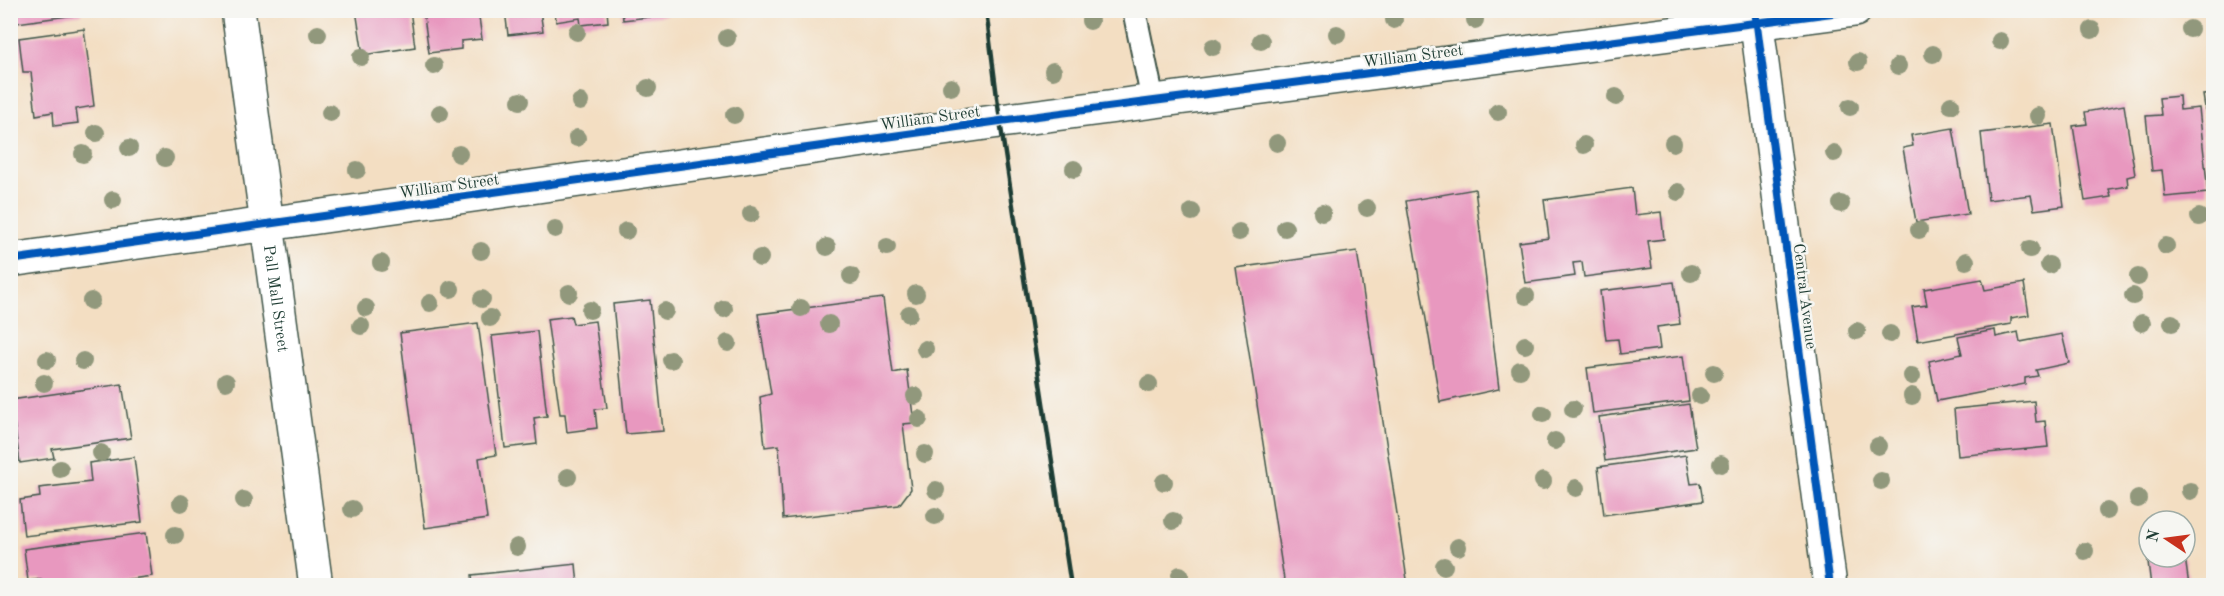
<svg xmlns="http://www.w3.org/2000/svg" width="2224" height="596" font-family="'Old Standard TT',serif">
  <rect width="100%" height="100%" fill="#f6f6f2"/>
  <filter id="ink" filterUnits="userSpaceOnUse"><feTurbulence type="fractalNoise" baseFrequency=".0167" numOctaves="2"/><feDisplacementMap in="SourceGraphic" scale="12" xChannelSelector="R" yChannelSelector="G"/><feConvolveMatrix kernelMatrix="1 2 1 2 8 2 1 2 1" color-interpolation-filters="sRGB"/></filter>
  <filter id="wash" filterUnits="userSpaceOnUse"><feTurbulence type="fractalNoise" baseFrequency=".008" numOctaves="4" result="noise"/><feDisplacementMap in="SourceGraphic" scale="24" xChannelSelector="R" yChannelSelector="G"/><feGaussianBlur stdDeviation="1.35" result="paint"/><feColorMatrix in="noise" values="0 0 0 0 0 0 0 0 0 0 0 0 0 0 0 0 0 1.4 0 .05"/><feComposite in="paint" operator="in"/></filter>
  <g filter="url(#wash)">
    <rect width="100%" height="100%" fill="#f3dec2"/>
    <g id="blocks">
      <!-- building -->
      <g fill="#e898bf">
        <path d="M10 10H82V14L10 24Z"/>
        <path d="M356 10H410L415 47 363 55Z"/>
        <path d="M423 10H478L482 39 461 41V49L429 53Z"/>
        <path d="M505 10H540L543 31 508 35Z"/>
        <path d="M555 10H607L608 22 581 25 580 18 556 22Z"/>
        <path d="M622 10H666L667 15 623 20Z"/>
        <path d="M84 29 94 106 76 109 78 123 54 126 53 112 36 115 31 72H23L19 38Z"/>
        <path d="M2214 94V151H2212L2203 95Z"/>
        <path d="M2179 96 2180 110 2199 108 2208 193 2165 197 2162 170 2152 171 2146 116 2161 115 2159 98Z"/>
        <path d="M2124 105 2135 175 2127 177 2128 186 2109 189 2111 197 2085 201 2073 126 2087 124 2085 112Z"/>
        <path d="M2053 124 2064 206 2034 210 2031 195 1988 200 1981 133Z"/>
        <path d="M1953 128 1968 214 1916 222 1903 148 1913 146 1911 135Z"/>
        <path d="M1632 188 1635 215 1661 212 1664 239 1648 241 1652 268 1584 277 1582 262 1573 263 1575 276 1525 283 1519 242 1549 238 1544 200Z"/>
        <path d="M1475 189 1499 389 1440 402 1406 201Z"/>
        <path d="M1357 251 1408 586H1285L1236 268Z"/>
        <path d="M1982 279 1985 290 2024 283 2029 315 2011 318V324L1918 341 1912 307 1927 305 1924 289Z"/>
        <path d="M1674 282 1680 324 1657 327 1660 349 1620 354 1618 339 1606 340 1600 291Z"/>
        <path d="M883 298 893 373 907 370 914 423 903 424 911 489 899 505 783 519 779 445 765 447 760 397 771 394 758 314Z"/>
        <path d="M650 300 663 431 626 434 613 304Z"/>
        <path d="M571 316 573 324 595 321 607 408 595 409 597 428 567 432 565 414H560L547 319Z"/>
        <path d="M478 323 496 455 479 458 487 519 425 528 400 333Z"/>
        <path d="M1995 330 1996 337 2018 332 2020 342 2062 334 2069 363 2036 370 2038 376 2025 378V384L1937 401 1929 361 1962 354 1958 337Z"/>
        <path d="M537 331 547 416 534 418 537 444 505 448 492 336Z"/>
        <path d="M1683 356 1689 401 1593 413 1587 368Z"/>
        <path d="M122 384 131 438 52 449 54 458 20 463 11 400Z"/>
        <path d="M2034 401 2036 422 2045 421 2048 447 1958 456 1954 409Z"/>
        <path d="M1689 404 1696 448 1605 461 1599 417Z"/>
        <path d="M1686 455 1691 484 1700 483 1703 501 1604 515 1598 467Z"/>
        <path d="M134 457 142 522 24 536 20 500 40 497 39 488 91 482 89 463Z"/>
        <path d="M146 533 152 576 80 586H41V579L28 581 24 549Z"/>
        <path d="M2145 537H2149V557H2185L2189 586H2151Z"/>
        <path d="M576 564 578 586H473L472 575Z"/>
      </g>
    </g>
  </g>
  <g filter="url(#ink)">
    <use href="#blocks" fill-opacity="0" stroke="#3f5549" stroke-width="1.5"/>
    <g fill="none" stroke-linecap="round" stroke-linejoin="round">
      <defs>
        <path id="lane" d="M1134 10 1153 101"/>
        <g id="street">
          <path id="s1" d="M238 10 316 586"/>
          <path d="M10 260 1000 121 1855 10"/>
        </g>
        <path id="secondary" d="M1755 10 1830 586"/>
      </defs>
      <!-- lane casing -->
      <use href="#lane" stroke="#3f5549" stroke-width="26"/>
      <!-- street casing -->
      <use href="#street" stroke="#3f5549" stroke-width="36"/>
      <!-- secondary casing -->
      <use href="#secondary" stroke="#3f5549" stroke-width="36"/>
      <!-- lane -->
      <use href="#lane" stroke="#fff" stroke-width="22"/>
      <!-- street -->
      <use href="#street" stroke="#fff" stroke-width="33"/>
      <!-- secondary -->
      <use href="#secondary" stroke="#fff" stroke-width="33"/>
      <!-- rail -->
      <path stroke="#1f3d34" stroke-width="4.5" d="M986 10 1000 121 1071 586"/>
      <defs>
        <g id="cycleway">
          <path d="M1755 10 1830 586"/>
          <path d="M10 260 1000 121 1855 10"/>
        </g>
      </defs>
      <!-- cycleway casing -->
      <use href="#cycleway" stroke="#f6f6f2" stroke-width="11"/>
      <!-- cycleway -->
      <use href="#cycleway" stroke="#0057b8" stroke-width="8"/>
    </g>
    <!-- trees -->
    <g fill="#91987c">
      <circle cx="1394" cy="20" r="9"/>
      <circle cx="1475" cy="20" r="9"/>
      <circle cx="1090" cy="21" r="9"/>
      <circle cx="2190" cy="29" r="9"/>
      <circle cx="2092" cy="30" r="9"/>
      <circle cx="577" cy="32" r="9"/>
      <circle cx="318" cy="34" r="9"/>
      <circle cx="1337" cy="34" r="9"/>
      <circle cx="727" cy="38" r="9"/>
      <circle cx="1261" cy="41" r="9"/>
      <circle cx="2000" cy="41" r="9"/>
      <circle cx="1213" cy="47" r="9"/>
      <circle cx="1933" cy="54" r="9"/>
      <circle cx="361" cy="57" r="9"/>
      <circle cx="1858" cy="62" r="9"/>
      <circle cx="434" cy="66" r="9"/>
      <circle cx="1898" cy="66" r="9"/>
      <circle cx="1053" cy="71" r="9"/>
      <circle cx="951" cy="87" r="9"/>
      <circle cx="648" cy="88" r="9"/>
      <circle cx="1616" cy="97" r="9"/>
      <circle cx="520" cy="101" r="9"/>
      <circle cx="580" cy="102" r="9"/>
      <circle cx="1951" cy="105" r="9"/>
      <circle cx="1850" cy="107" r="9"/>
      <circle cx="1498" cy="112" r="9"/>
      <circle cx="330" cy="113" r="9"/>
      <circle cx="440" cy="113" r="9"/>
      <circle cx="734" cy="115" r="9"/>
      <circle cx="2038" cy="116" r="9"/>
      <circle cx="96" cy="133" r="9"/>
      <circle cx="577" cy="138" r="9"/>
      <circle cx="1277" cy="143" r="9"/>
      <circle cx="1673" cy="143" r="9"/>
      <circle cx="1584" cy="145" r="9"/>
      <circle cx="129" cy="148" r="9"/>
      <circle cx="1834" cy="153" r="9"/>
      <circle cx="83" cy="154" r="9"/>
      <circle cx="459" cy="154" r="9"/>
      <circle cx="165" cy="158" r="9"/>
      <circle cx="1074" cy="169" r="9"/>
      <circle cx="357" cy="170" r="9"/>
      <circle cx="1678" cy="192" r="9"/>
      <circle cx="113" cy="200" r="9"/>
      <circle cx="1841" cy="204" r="9"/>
      <circle cx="1367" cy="208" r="9"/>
      <circle cx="1192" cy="212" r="9"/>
      <circle cx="1322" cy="213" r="9"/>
      <circle cx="751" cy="214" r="9"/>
      <circle cx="2199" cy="217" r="9"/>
      <circle cx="1285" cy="228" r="9"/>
      <circle cx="555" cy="229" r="9"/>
      <circle cx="1919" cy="230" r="9"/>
      <circle cx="626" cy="231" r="9"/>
      <circle cx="1239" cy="232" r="9"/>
      <circle cx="2166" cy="246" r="9"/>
      <circle cx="827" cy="247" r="9"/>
      <circle cx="887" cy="247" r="9"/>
      <circle cx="2030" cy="249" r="9"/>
      <circle cx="481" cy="251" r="9"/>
      <circle cx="760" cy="258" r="9"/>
      <circle cx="1966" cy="261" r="9"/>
      <circle cx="381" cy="263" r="9"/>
      <circle cx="2049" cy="265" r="9"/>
      <circle cx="1691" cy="273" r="9"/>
      <circle cx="851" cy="276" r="9"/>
      <circle cx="2138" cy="277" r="9"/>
      <circle cx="451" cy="289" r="9"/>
      <circle cx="569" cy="293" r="9"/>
      <circle cx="916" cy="294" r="9"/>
      <circle cx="1526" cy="296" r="9"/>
      <circle cx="2133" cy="296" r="9"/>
      <circle cx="482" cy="299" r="9"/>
      <circle cx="91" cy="301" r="9"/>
      <circle cx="430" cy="303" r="9"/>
      <circle cx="366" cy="308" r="9"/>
      <circle cx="801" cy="308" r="9"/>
      <circle cx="724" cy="309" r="9"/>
      <circle cx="590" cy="310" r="9"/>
      <circle cx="665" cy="311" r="9"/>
      <circle cx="909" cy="314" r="9"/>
      <circle cx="490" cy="318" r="9"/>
      <circle cx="2142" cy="323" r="9"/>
      <circle cx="2172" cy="323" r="9"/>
      <circle cx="829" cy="324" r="9"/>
      <circle cx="361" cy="326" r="9"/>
      <circle cx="1857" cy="331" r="9"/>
      <circle cx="1890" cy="334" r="9"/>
      <circle cx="728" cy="343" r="9"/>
      <circle cx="1525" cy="345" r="9"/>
      <circle cx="925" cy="349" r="9"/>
      <circle cx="47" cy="360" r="9"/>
      <circle cx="671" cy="360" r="9"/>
      <circle cx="83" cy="361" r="9"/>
      <circle cx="1520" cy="370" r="9"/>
      <circle cx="1714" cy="373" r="9"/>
      <circle cx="1912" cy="376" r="9"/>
      <circle cx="226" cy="382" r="9"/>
      <circle cx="44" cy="383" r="9"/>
      <circle cx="1149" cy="384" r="9"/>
      <circle cx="915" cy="396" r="9"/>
      <circle cx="1700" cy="396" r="9"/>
      <circle cx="1912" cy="396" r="9"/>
      <circle cx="1573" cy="409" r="9"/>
      <circle cx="1543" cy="414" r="9"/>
      <circle cx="919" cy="419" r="9"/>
      <circle cx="1555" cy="441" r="9"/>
      <circle cx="1878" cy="446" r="9"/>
      <circle cx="101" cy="453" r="9"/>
      <circle cx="925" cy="454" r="9"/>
      <circle cx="1721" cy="464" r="9"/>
      <circle cx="60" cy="469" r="9"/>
      <circle cx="568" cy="477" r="9"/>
      <circle cx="1543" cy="481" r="9"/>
      <circle cx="1881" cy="481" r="9"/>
      <circle cx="1164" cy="482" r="9"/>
      <circle cx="1576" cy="488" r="9"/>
      <circle cx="936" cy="490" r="9"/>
      <circle cx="2190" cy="491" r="9"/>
      <circle cx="2138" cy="499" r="9"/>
      <circle cx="244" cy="500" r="9"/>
      <circle cx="181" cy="503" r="9"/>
      <circle cx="352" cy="509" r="9"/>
      <circle cx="2107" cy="511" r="9"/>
      <circle cx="935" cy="516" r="9"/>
      <circle cx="1173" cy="521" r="9"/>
      <circle cx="175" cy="535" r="9"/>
      <circle cx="517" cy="547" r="9"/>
      <circle cx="1458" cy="547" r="9"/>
      <circle cx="2085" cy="551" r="9"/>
      <circle cx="1444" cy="566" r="9"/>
      <circle cx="1180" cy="575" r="9"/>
    </g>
  </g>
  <g text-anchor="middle" stroke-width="5" stroke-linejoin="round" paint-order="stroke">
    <!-- street labels -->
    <g font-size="16" fill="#1f3d34" stroke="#f6f6f2">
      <text transform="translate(1413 55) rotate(-7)" y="6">William Street</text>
      <text transform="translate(930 117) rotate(-8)" y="6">William Street</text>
      <text transform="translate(449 185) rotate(-8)" y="6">William Street</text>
      <text transform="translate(1806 296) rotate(83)" y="6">Central Avenue</text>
      <text dy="6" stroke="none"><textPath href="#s1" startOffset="291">Pall Mall Street</textPath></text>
    </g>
  </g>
  <!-- margin -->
  <rect width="2224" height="596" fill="none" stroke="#f6f6f2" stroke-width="36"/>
  <!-- north arrow -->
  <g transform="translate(2167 539) rotate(283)"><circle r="28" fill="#f6f6f2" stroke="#a0aca6" stroke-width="1.5"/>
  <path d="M0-4.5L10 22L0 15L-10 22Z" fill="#c8321e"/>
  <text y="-9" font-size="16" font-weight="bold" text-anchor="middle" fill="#1f3d34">N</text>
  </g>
</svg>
